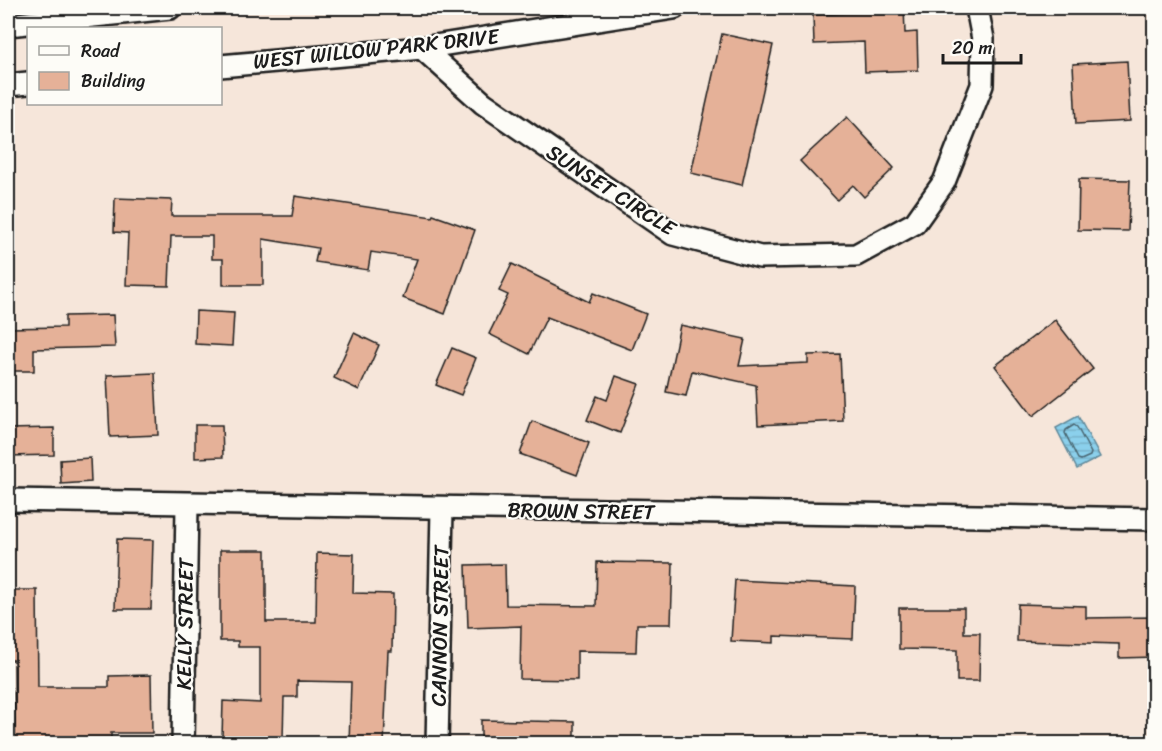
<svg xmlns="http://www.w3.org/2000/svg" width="1162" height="751" font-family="Sriracha,sans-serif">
  <defs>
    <pattern id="water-rules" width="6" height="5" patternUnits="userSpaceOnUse" patternTransform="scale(1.5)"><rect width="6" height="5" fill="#8bd0ec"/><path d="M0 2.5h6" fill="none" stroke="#77b2ca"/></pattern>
  </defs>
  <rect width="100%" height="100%" fill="#f6e6da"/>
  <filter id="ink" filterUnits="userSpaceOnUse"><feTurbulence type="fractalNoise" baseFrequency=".0167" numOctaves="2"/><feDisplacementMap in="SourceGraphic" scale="12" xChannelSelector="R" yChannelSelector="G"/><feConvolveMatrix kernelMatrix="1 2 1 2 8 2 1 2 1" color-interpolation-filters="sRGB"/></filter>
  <g filter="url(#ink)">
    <!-- water -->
    <path fill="url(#water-rules)" stroke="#5f8899" stroke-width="1.5" d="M1078 416 1100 457 1077 469 1056 428Z"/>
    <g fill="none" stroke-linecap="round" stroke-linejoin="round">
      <!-- shore -->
      <path stroke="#48646f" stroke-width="1.5" d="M1074 425 1077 427 1091 453 1090 456 1081 460 1078 459 1065 433 1066 430Z"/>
    </g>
    <!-- building -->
    <g fill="#e5b198" stroke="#1c1c1c" stroke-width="1.5">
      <path d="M867 8H904L905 33 917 32 918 70 865 72 864 42 814 44 813 15 867 12Z"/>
      <path d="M722 34 773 45 742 185 691 173Z"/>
      <path d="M1127 61 1130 121 1076 124 1073 64Z"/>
      <path d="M847 117 894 168 864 197 853 185 837 200 800 161Z"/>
      <path d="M1079 179 1130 180 1128 231 1078 230Z"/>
      <path d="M295 196 432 217 433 215 475 230 445 314 403 298 417 259 371 252 368 270 315 262 318 248 263 239V285H223V259H212V236H171L169 286 126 285 128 233 114 232 115 198 172 200 171 216H292Z"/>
      <path d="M512 264 589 302 593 293 646 314 632 350 547 317 529 354 489 334 508 295 499 291Z"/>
      <path d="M196 311 234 313 232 346 195 344Z"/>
      <path d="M113 315 115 347 34 349V371H8V328L65 327V316Z"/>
      <path d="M1055 320 1093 369 1033 416 995 366Z"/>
      <path d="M680 325 745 339 739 366 808 363V355L840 354 843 421 758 425 756 385 692 371 686 396 666 392Z"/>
      <path d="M354 333 379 345 359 390 334 378Z"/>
      <path d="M452 348 476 358 461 395 436 385Z"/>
      <path d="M155 373 158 435 110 437 107 375Z"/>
      <path d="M616 376 639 384 620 433 587 420 597 396 607 400Z"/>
      <path d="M532 421 589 443 577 475 520 454Z"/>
      <path d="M195 425H222L223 457 195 458Z"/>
      <path d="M54 428V455L8 456V429Z"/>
      <path d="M90 458 91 482 61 484 60 460Z"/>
      <path d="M117 539 153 540 151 609H115Z"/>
      <path d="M220 550H266V622H316L317 553 354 554 353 593 393 594 392 651H388L384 744H349L351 682 297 681V697H284L283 739 222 738 223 701 260 703V647H238V641H220Z"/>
      <path d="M597 562 673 563 671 624H637L636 652 577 651V680L520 679 521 626 468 628 466 565 505 564 506 605 596 606Z"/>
      <path d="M735 580 855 586 853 639 774 636V643L731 641Z"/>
      <path d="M8 590H37L38 687H109V676L151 675 152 733H111V744H15L14 660H8Z"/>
      <path d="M1018 604 1086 606V618L1155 617V657L1119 658V644L1017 641Z"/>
      <path d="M899 608H964V633H980L979 681H957V650L899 649Z"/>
      <path d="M481 720 575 722V744H481Z"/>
    </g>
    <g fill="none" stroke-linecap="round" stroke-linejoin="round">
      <defs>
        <g id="street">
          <path d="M8 25 170 8"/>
          <path d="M422 48 483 103 673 234 760 257 856 255 915 223 944 182 982 85 983 39 977 8"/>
          <path d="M220 66 422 48 674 8"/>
          <path d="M8 85 28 83"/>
          <path d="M8 500 1154 519"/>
          <path d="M183 744 187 505"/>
          <path d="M437 744 442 509"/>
        </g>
      </defs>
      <!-- street casing -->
      <use href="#street" stroke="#1c1c1c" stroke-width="26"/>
      <!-- street -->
      <use href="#street" stroke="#fdfcf7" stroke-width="21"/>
    </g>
  </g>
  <g text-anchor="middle" stroke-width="4.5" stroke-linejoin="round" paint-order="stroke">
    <!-- street labels -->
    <g font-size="21" fill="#1c1c1c" stroke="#fdfcf7">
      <text transform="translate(376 49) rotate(-6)" y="7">WEST WILLOW PARK DRIVE</text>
      <text transform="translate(611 190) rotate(33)" y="7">SUNSET CIRCLE</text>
      <text transform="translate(581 511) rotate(1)" y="7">BROWN STREET</text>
      <text transform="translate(185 624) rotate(-89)" y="7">KELLY STREET</text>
      <text transform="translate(440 626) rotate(-89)" y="7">CANNON STREET</text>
    </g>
  </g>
  <!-- margin -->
  <rect width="1162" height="751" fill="none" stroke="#fdfcf7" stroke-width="30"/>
  <rect x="15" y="15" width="1132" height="721" fill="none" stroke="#1c1c1c" stroke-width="2" filter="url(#ink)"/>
  <!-- legend -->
  <rect x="27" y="27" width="195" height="78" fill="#fdfcf7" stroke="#a3a29f" stroke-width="1.5"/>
  <rect x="39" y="46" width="30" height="9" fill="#fdfcf7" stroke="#a3a29f" stroke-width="1.5"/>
  <text x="81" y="57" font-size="18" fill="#1c1c1c">Road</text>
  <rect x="39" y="72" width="30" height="18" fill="#e5b198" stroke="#a3a29f" stroke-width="1.5"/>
  <text x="81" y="87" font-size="18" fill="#1c1c1c">Building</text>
  <!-- scale -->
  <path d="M943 54v9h78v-9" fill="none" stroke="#1c1c1c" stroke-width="3"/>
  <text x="952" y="54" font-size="18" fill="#1c1c1c" stroke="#fdfcf7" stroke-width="4.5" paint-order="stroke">20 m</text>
</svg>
